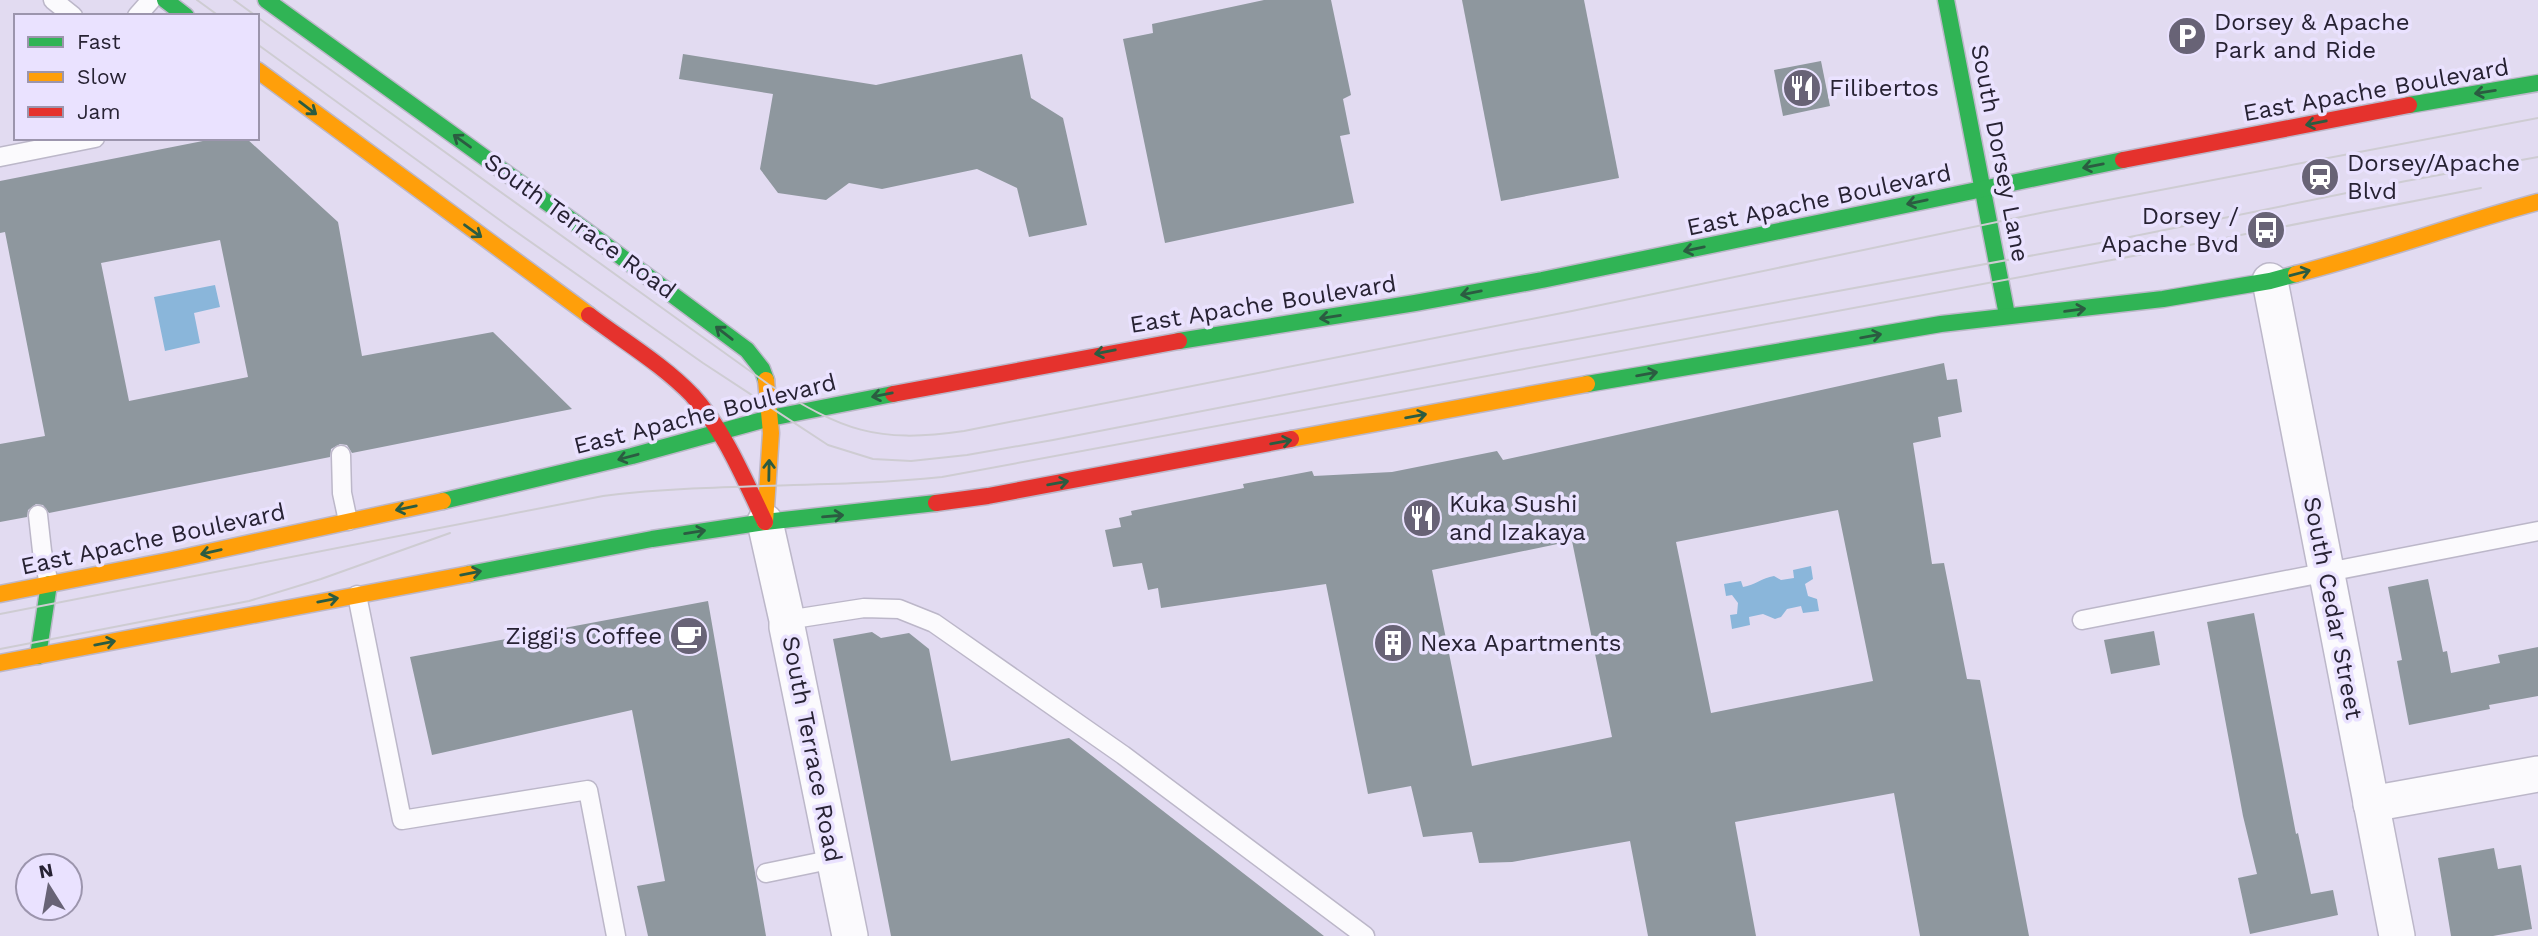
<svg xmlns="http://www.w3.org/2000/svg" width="2538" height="936" font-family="'Work Sans',sans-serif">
  <rect width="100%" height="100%" fill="#e2dbf1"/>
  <!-- water -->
  <g fill="#8ab6da">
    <path d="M215 285 220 307 194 313 200 343 165 351 154 297Z"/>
    <path d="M1811 566 1813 579 1805 584 1808 596 1817 599 1819 611 1803 613 1801 606 1787 609 1781 617 1775 619 1763 614 1749 617 1750 625 1732 629 1730 615 1737 614 1738 603 1732 595 1726 596 1724 584 1741 581 1743 587C1755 585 1762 578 1774 576L1781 580 1794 578 1793 570Z"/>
  </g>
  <!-- building -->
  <g fill="#8e979e" fill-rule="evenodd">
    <path d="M1264 0H1331L1351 95 1343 99 1350 134 1340 136 1354 203 1165 243 1123 39 1153 33 1152 24Z"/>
    <path d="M1462 0H1584L1619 178 1501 201Z"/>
    <path d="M683 54 876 85 1022 54 1031 98 1063 118 1087 225 1029 237 1017 188 977 169 882 189 849 183 826 200 778 193 760 169 773 94 679 79Z"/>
    <path d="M1821 61 1830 106 1783 116 1774 70Z"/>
    <path d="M218 138H246L338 222 362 356 493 332 572 409 352 453 347 445 340 444 331 449 330 457 49 513 43 505 36 504 28 510 27 517 0 522V444L45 436 5 232 0 233V181ZM220 240 248 377 129 401 101 263Z"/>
    <path d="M1944 363 1947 380 1957 379 1962 412 1938 417 1941 437 1913 443 1932 564 1944 563 1967 679 1980 680 2029 936H1920L1894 793 1735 822 1756 936H1648L1630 841 1512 862 1479 863 1472 832 1423 837 1411 786 1368 794 1326 584 1161 608 1158 588 1148 590 1142 563 1113 567 1105 530 1121 527 1119 518 1132 515 1131 511 1244 488 1243 484 1312 471 1314 476 1392 472 1497 451 1503 460ZM1838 510 1873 681 1711 713 1676 542ZM1572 541 1612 737 1472 766 1432 570Z"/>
    <path d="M2428 579 2443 652 2447 651 2451 673 2500 663 2498 655 2538 647V696L2489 705 2490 709 2409 725 2397 661 2402 660 2388 587Z"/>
    <path d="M708 601 766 936H648L637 886 665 881 632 710 432 755 410 657Z"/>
    <path d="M2254 613 2296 834 2298 833 2311 894 2333 890 2338 915 2250 934 2238 878 2257 874 2243 816 2207 622Z"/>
    <path d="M2154 631 2160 665 2111 674 2104 640Z"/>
    <path d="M872 632 881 638 909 633 929 649 951 761 1069 738 1324 936H891L833 639Z"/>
    <path d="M2494 848 2498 869 2521 865 2532 929 2493 936H2451L2438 858Z"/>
  </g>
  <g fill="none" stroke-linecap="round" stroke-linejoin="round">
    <defs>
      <g id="lane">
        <path d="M53 0 73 16"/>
        <path d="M137 16 151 0"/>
        <path d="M0 157 95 138"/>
        <path d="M341 455 342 493 348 521"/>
        <path d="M38 515 42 551 49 584"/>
        <path d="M357 595 402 820 588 790 616 936"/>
        <path d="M787 620 864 608 899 609 934 623 1123 755 1365 936"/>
        <path d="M2082 620 2538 531"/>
        <path d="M766 873 834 859"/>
      </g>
      <g id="street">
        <path d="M2270 281 2397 936"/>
        <path d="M765 522 787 620V627L850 936"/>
        <path d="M2371 804 2538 774"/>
      </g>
      <g id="fast">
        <path d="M165 0 186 16"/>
        <path d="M266 0 581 227 747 350 762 369 766 380"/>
        <path d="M1946 0 2007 315"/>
        <path d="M2409 105 2538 83"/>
        <path d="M1179 341 1415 303 1542 280 2123 160"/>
        <path d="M1587 384 1941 324 2163 299 2270 281 2296 274"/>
        <path d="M443 501 632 456 770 418 893 394"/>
        <path d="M469 574 652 539 765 522 936 503"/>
        <path d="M38 656 49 584"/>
      </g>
      <g id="slow">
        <path d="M257 70 589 315"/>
        <path d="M2296 274C2378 253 2457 224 2538 202"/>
        <path d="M1291 439 1587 384"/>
        <path d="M765 522 771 433 766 380"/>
        <path d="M0 594 172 560 443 501"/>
        <path d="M0 663 469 574"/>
      </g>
      <g id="jam">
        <path d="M2123 160 2409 105"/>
        <path d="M589 315C623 341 662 364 692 395 725 431 744 479 765 522"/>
        <path d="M893 394 1179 341"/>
        <path d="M936 503 988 496 1291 439"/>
      </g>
    </defs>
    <!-- lane casing -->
    <use href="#lane" stroke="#bcb7c9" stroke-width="21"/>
    <!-- street casing -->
    <use href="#street" stroke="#bcb7c9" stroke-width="38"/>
    <!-- fast casing -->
    <use href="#fast" stroke="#bcb7c9" stroke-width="19"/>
    <!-- slow casing -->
    <use href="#slow" stroke="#bcb7c9" stroke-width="19"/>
    <!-- jam casing -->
    <use href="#jam" stroke="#bcb7c9" stroke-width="19"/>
    <!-- lane -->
    <use href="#lane" stroke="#fbfafd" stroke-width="18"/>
    <!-- street -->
    <use href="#street" stroke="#fbfafd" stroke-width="35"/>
    <!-- fast -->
    <use href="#fast" stroke="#30b455" stroke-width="16"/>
    <!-- slow -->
    <use href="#slow" stroke="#ff9f0a" stroke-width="16"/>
    <!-- jam -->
    <use href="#jam" stroke="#e5322d" stroke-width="16"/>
    <!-- tram -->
    <g stroke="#ceccd2" stroke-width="2">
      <path d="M197 0 219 16"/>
      <path d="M234 0 256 16"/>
      <path d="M257 17 768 384C843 430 875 444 964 431L1572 311 2045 212 2538 118"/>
      <path d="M257 44 508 226 703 363 828 445 873 459 911 461 967 455 1053 440 1506 352 2100 243 2406 181 2538 157"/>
      <path d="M0 614 603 496C716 482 829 489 942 477L2128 257 2481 188"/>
      <path d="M0 649 249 601 321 579 450 533"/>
    </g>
  </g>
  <!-- one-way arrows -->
  <defs><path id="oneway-shaft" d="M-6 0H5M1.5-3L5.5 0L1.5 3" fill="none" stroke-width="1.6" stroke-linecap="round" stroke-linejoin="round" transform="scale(1.75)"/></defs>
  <g stroke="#2b5c41">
    <use href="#oneway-shaft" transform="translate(2485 92) rotate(171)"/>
    <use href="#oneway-shaft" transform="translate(308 108) rotate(37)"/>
    <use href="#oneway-shaft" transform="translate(2316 123) rotate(169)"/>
    <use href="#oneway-shaft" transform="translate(462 141) rotate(-144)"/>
    <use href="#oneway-shaft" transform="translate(2093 166) rotate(169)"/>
    <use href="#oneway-shaft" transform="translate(1917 202) rotate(168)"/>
    <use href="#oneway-shaft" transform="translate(473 231) rotate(36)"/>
    <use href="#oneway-shaft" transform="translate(1694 249) rotate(168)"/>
    <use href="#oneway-shaft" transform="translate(2300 273) rotate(-15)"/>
    <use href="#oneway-shaft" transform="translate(1471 293) rotate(169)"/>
    <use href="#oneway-shaft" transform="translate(2075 310) rotate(-8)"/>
    <use href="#oneway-shaft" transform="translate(1330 317) rotate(171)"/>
    <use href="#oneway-shaft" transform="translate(724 333) rotate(-142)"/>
    <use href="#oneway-shaft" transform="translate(1871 336) rotate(-10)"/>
    <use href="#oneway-shaft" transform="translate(1105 352) rotate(169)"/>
    <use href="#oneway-shaft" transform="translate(1647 374) rotate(-10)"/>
    <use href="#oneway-shaft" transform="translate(882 395) rotate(169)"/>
    <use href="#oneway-shaft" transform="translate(1416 416) rotate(-10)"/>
    <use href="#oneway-shaft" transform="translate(1281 442) rotate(-10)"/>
    <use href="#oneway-shaft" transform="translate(628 457) rotate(165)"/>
    <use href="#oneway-shaft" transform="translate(769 470) rotate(-89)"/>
    <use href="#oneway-shaft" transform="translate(1058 483) rotate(-10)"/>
    <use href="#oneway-shaft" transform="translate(406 508) rotate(168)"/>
    <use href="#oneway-shaft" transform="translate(833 516) rotate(-5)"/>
    <use href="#oneway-shaft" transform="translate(695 532) rotate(-9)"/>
    <use href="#oneway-shaft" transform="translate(211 552) rotate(167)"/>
    <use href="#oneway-shaft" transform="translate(471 573) rotate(-11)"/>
    <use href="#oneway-shaft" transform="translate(328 600) rotate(-11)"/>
    <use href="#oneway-shaft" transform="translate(105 643) rotate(-11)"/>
  </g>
  <!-- icons -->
  <defs>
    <symbol id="parking-disc" viewBox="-11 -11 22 22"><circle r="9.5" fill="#686376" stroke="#eae2ff"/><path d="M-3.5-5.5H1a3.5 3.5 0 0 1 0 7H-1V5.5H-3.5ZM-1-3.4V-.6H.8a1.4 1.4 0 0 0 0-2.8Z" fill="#fff"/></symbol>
    <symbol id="restaurant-disc" viewBox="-11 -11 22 22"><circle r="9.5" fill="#686376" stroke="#eae2ff"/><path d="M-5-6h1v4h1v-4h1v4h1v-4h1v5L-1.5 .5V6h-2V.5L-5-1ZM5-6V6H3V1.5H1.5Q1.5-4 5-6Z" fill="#fff"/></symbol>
    <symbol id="station-disc" viewBox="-11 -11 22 22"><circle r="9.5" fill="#686376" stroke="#eae2ff"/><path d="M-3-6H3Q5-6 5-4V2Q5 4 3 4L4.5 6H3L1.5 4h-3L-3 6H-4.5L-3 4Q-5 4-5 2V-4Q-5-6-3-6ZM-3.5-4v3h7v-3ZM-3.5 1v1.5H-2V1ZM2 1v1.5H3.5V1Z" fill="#fff"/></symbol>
    <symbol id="bus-disc" viewBox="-11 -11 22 22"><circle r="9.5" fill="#686376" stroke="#eae2ff"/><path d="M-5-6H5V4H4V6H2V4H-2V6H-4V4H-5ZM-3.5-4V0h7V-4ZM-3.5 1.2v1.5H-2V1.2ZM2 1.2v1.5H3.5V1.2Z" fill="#fff"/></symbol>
    <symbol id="cafe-disc" viewBox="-11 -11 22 22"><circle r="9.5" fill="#686376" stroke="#eae2ff"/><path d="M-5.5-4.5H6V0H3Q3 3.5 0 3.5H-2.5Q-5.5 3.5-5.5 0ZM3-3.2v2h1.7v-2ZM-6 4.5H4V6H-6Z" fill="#fff"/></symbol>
    <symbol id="building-disc" viewBox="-11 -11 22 22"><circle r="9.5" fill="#686376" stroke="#eae2ff"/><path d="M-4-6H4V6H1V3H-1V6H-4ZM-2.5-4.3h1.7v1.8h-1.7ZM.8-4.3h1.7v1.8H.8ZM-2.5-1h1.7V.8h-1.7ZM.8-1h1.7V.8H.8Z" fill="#fff"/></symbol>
  </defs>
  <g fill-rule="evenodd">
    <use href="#parking-disc" x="2165" y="14" width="44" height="44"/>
    <use href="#restaurant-disc" x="1780" y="66" width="44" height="44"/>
    <use href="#station-disc" x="2298" y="155" width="44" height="44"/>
    <use href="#bus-disc" x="2244" y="208" width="44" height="44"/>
    <use href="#restaurant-disc" x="1400" y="496" width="44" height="44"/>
    <use href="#cafe-disc" x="667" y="614" width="44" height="44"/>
    <use href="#building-disc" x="1371" y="621" width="44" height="44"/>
  </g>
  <g text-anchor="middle" stroke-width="7" stroke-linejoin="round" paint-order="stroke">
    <!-- poi labels -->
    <g font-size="24" fill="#272233" stroke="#eae2ff" text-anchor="start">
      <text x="2214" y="30">Dorsey &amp; Apache<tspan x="2214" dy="28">Park and Ride</tspan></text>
      <text x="1829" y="96">Filibertos</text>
      <text x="2347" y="171">Dorsey/Apache<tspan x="2347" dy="28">Blvd</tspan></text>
      <text x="2239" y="224" text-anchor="end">Dorsey /<tspan x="2239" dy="28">Apache Bvd</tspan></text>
      <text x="1449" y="512">Kuka Sushi<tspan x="1449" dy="28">and Izakaya</tspan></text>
      <text x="662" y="644" text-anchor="end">Ziggi's Coffee</text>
      <text x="1420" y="651">Nexa Apartments</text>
    </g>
    <!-- street labels -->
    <g font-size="24" fill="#272233" stroke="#eae2ff">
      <text transform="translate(2376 90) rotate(-10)" y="8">East Apache Boulevard</text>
      <text transform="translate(2000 153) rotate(79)" y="8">South Dorsey Lane</text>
      <text transform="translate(1819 200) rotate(-12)" y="8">East Apache Boulevard</text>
      <text transform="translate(580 226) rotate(36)" y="8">South Terrace Road</text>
      <text transform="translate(1263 304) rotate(-9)" y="8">East Apache Boulevard</text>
      <text transform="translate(705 414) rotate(-14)" y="8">East Apache Boulevard</text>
      <text transform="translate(153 539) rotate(-12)" y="8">East Apache Boulevard</text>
      <text transform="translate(2333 608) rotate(79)" y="8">South Cedar Street</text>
      <text transform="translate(812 749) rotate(79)" y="8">South Terrace Road</text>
    </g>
  </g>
  <!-- legend -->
  <rect x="14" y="14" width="245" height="126" fill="#eae2ff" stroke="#9c95ad" stroke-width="2"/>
  <rect x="28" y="37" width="35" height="10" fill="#30b455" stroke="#9c95ad" stroke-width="2"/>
  <text x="77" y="49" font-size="21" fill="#272233">Fast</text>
  <rect x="28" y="72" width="35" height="10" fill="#ff9f0a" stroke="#9c95ad" stroke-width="2"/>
  <text x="77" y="84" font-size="21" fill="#272233">Slow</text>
  <rect x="28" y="107" width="35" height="10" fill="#e5322d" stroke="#9c95ad" stroke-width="2"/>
  <text x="77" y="119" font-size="21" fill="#272233">Jam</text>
  <!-- north arrow -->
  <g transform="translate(49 887) rotate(349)"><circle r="33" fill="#eae2ff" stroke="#9c95ad" stroke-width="2"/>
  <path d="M0-5L12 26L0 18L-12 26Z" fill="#686376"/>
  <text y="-10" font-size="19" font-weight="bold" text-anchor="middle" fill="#272233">N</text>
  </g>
</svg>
